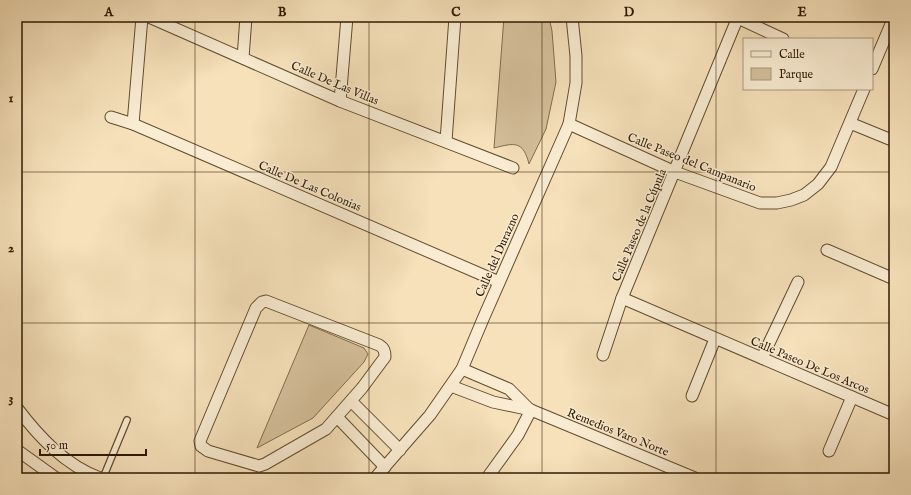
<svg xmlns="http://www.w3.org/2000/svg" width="911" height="495" font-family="'IM FELL English',serif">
  <rect width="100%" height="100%" fill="#f6e1ba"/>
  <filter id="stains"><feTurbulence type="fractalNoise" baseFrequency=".005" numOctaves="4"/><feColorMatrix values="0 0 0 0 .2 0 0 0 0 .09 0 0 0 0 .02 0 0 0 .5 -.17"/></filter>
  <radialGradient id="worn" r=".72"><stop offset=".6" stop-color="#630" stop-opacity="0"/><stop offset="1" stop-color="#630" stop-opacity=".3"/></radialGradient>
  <!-- green -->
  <g fill="#d4bf9a" stroke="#826c4d">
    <path d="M504 17H549L552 31 556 82 546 129 529 164C523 140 514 143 494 148Z"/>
    <path d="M309 325 364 348 368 354 364 362 313 418 257 448Z"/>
  </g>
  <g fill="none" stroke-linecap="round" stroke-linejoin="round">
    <defs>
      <path id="lane" d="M103 478 127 420"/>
      <g id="street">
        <path d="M149 17 340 101 513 168"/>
        <path d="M738 18 783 39"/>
        <path d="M243 58 246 17"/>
        <path d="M872 69 894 17"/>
        <path d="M340 101 347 17"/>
        <path d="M111 117 133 124 499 282"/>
        <path d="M850 123 894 141"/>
        <path d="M133 124 142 17"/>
        <path d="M569 124 675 172 760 203H777L791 200 804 195 818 184 831 167 864 89"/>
        <path d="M446 141 455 17"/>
        <path d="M827 250 894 279"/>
        <path d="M622 298 894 415"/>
        <path d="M266 301 379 345C384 348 385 351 385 357L362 388 326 429 265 464 259 466 208 451 201 446 200 441 256 308 262 302Z"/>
        <path d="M603 355 622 298 738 17"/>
        <path d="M762 358 798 282"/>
        <path d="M462 369 509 389 530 410"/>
        <path d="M451 386 493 402 531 410 695 478"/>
        <path d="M692 396 715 339"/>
        <path d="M351 401 400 450"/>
        <path d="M17 408C39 437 65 465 100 478"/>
        <path d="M337 417 385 467"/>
        <path d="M17 450 56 478"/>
        <path d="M829 451 852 397"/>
        <path d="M375 478 430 415 462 369 483 319 569 124 576 83V56L572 17"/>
        <path d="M487 478 518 435 531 410"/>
      </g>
    </defs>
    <!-- lane casing -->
    <use href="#lane" stroke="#614c2e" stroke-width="8"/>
    <!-- street casing -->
    <use href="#street" stroke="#614c2e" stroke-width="13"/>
    <!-- lane -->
    <use href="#lane" stroke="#f9ecd2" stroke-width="5.5"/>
    <!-- street -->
    <use href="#street" stroke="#f9ecd2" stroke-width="11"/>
  </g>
  <!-- grid -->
  <path fill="none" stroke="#2f1a00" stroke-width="1" stroke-opacity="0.55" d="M195 17V478M369 17V478M542 17V478M716 17V478M17 172H894M17 323H894"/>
  <g text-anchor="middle" stroke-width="3" stroke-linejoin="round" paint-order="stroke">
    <!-- street labels -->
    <g font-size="12" fill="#2f1a00" stroke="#f9ecd2">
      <text transform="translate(335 83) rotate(23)" y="4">Calle De Las Villas</text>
      <text transform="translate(692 162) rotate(22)" y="4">Calle Paseo del Campanario</text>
      <text transform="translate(310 186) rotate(23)" y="4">Calle De Las Colonias</text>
      <text transform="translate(639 225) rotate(-67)" y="4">Calle Paseo de la Cúpula</text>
      <text transform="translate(497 255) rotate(-66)" y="4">Calle del Durazno</text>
      <text transform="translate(810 365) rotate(23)" y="4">Calle Paseo De Los Arcos</text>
      <text transform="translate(618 432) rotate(22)" y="4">Remedios Varo Norte</text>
    </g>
  </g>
  <!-- margin -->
  <rect width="911" height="495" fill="none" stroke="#f6e1ba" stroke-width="44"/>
  <!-- legend -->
  <rect x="743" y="38" width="130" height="52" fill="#f9ecd2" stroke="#a8987e"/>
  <rect x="751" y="51" width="20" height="6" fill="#f9ecd2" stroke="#a8987e"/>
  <text x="779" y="58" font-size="12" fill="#2f1a00">Calle</text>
  <rect x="751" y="68" width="20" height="12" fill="#d4bf9a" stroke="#a8987e"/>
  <text x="779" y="78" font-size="12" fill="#2f1a00">Parque</text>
  <!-- scale -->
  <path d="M40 449v6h106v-6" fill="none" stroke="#2f1a00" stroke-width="2"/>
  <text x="46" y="449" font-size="12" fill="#2f1a00" stroke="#f9ecd2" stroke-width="3" paint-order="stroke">50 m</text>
  <rect x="22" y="22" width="867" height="451" fill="none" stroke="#2f1a00" stroke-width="1.5"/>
  <g font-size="13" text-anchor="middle" font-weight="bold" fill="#2f1a00">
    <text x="109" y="16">A</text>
    <text x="282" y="16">B</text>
    <text x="456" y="16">C</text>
    <text x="629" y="16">D</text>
    <text x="802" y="16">E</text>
    <text x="11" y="102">1</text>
    <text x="11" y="252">2</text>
    <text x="11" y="402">3</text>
  </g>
  <rect width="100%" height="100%" filter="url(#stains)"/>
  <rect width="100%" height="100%" fill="url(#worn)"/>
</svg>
